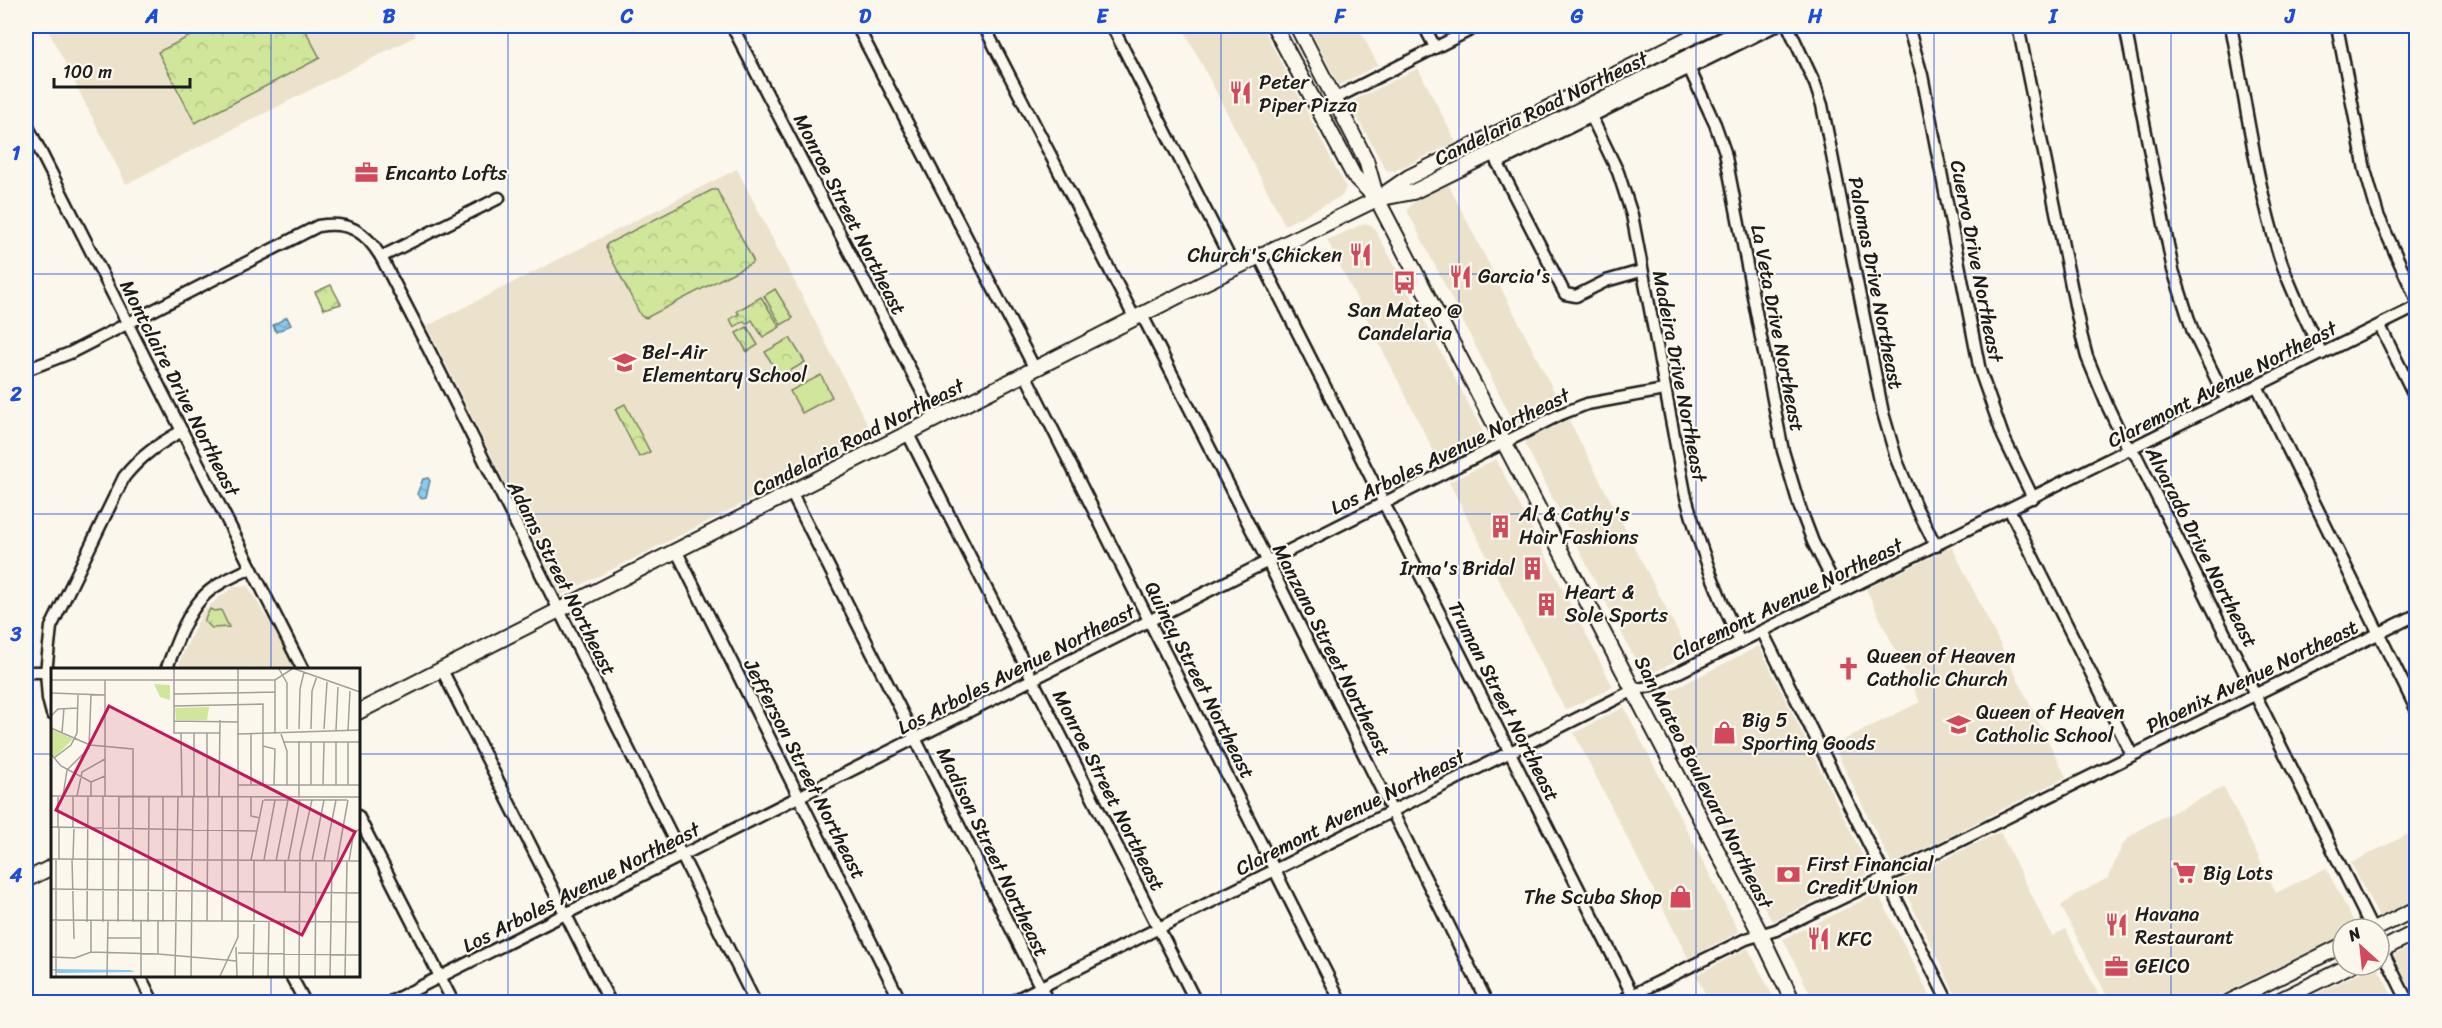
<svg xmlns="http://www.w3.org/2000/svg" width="2442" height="1028" font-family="Sriracha,sans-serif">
  <defs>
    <pattern id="grass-tufts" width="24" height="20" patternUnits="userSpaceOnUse" patternTransform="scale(1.5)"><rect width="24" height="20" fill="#d0e69b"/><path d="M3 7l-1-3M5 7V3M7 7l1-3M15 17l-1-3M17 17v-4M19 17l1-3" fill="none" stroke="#b2c585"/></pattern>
    <pattern id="forest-crowns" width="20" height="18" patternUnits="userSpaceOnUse" patternTransform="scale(1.5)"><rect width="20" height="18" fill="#d0e69b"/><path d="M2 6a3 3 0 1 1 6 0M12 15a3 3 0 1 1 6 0" fill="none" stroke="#b2c585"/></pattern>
    <pattern id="water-waves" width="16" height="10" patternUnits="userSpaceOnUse" patternTransform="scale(1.5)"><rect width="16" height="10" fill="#8ac9eb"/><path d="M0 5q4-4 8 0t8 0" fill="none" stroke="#76acc9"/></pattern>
  </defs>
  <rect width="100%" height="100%" fill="#fbf7ec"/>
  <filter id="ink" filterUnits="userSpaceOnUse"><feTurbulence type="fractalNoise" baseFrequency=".0167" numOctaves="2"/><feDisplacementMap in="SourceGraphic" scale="12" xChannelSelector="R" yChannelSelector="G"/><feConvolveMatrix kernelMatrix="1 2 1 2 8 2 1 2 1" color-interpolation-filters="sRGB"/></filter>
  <g filter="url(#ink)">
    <!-- built -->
    <g fill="#ece2cc">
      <path d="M46 26H411L416 36 126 184Z"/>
      <path d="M1182 26H1262L1346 187 1342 196 1285 225Z"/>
      <path d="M1308 26H1358L1378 65 1339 85Z"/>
      <path d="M1418 68 1456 142 1394 171 1386 170 1349 103Z"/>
      <path d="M737 169 872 433 832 459 561 595 427 326Z"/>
      <path d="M1448 184 1560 403 1517 425 1514 423 1408 212V209L1413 203Z"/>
      <path d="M1365 223 1371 225 1374 228 1403 280 1488 441V443L1441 466 1327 240Z"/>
      <path d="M1569 420 1690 655 1648 675H1643L1525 444 1526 440Z"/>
      <path d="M1496 459 1613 687 1565 710 1449 482Z"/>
      <path d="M1952 547 2066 777 1892 865 1833 745 1920 702 1866 589Z"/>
      <path d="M248 586 296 668 179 670 180 660 202 613 218 598 234 587Z"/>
      <path d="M1759 646 1870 870V873L1774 921 1770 918 1656 698Z"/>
      <path d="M1624 707 1739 932 1688 958 1574 733Z"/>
      <path d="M2224 787 2276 893 2326 868 2357 928 2343 929V935L2206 1002H2110L2061 906 2074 896 2108 878 2122 846 2129 837 2147 825Z"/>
      <path d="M2416 830V898L2379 917 2351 863Z"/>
      <path d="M2000 832 2052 936 2066 929 2102 1002H1959L1900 881Z"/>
      <path d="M1878 893 1933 1002H1814L1783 939Z"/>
      <path d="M2416 943V1000L2394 955Z"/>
      <path d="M1748 948 1776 1002H1709L1696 975Z"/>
      <path d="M2377 965 2395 1002H2300L2375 965Z"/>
    </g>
    <!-- grass -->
    <path fill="url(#grass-tufts)" stroke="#76815c" stroke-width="1.5" d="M210 609 214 611 221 610 229 627 212 628 204 621Z"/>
    <!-- forest -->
    <g fill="url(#forest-crowns)" stroke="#76815c" stroke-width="1.5">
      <path d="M210 26H303L320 58 195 123 158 52Z"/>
      <path d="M712 190H717L753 260 752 263 646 318 641 316 606 248 607 244Z"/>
      <path d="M331 285 341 304 324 309 315 292Z"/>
      <path d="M775 289 793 318 781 325 764 296Z"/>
      <path d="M761 297 780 327 763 337 752 320 746 324 744 321 734 327 730 319 739 314 737 311Z"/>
      <path d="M747 327 758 345 747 352 736 333Z"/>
      <path d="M790 338 805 362 780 377 765 352Z"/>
      <path d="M625 404 650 452 639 457 615 409Z"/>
    </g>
    <!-- pitch -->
    <path fill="#d0e69b" stroke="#76815c" stroke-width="1.5" d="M821 375 832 397 802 413 790 391Z"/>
    <!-- water -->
    <g fill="url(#water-waves)" stroke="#5e8498" stroke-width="1.5">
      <path d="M287 317 291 325 276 332 273 325Z"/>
      <path d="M428 478 430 481 426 497 421 498 417 494 423 479Z"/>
    </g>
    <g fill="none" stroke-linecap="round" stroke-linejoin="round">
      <defs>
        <g id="street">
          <path d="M732 26 936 419"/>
          <path d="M857 26 1035 369"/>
          <path d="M984 26 1135 319"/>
          <path d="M1112 26 1235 268"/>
          <path d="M1424 26 1435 47"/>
          <path d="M1788 26 1815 84 1822 105 1883 413 1897 461 1916 507 1936 546"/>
          <path d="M1908 26 1922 75 1980 371 2003 436 2033 498"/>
          <path d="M2018 26 2081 334 2087 357 2107 405 2124 441 2137 457 2372 929"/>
          <path d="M2125 26 2173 270 2193 332 2227 401"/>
          <path d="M2231 26C2246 102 2256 183 2280 258 2291 291 2307 322 2322 354"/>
          <path d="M2337 26 2365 170 2378 215 2416 299"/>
          <path d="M1689 68 1715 124 1725 152 1783 451 1800 508 1813 542 1839 593"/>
          <path d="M1334 99 1478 26"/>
          <path d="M1591 116 1618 172 1632 215 1685 493C1699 547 1716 592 1740 642"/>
          <path d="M26 123 303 670"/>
          <path d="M1495 158 1565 294 1576 296 1606 281 1641 271"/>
          <path d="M1497 163 1775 26"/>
          <path d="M1259 256 1636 1002"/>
          <path d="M381 257 499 198"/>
          <path d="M1142 315 1272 570 1487 1002"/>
          <path d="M2380 326 2416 399"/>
          <path d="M26 370 70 353 318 226C349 221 365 231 381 257L426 344 755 1002"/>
          <path d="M1025 374 1341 1002"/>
          <path d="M2257 386 2416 709"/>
          <path d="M908 434 1196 1002"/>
          <path d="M792 494 1048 1002"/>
          <path d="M2009 509 2132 755"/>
          <path d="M677 552 901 1002"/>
          <path d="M1762 631 1948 1002"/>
          <path d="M166 670C176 645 184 618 202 598 214 584 235 576 251 568"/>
          <path d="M442 670 610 1002"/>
          <path d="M26 672H52"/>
          <path d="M52 714 48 699 46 672 51 627 124 477C141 456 158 444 182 431"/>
          <path d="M358 816 453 1002"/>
          <path d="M2379 944 2408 1002"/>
          <path d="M140 976 153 1002"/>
          <path d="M291 976 305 1002"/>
          <path d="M390 1002 1561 414 1587 404 1664 390"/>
          <path d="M1011 1002 1634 690 1651 686 2416 307"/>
          <path d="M1618 1002 1746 939 1776 930 1919 861 2416 615"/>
        </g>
        <g id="secondary">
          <path d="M1274 26 1354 176 1375 197"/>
          <path d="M1297 26 1366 160 1377 199 1761 935 1793 1002"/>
          <path d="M1382 198 1413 192 1751 26"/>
          <path d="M358 712 1200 285 1377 199 1409 177 1713 26"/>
          <path d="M26 880 52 867"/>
          <path d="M2375 929 2416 909"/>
          <path d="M2379 951 2416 932"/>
          <path d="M2229 1002 2343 945"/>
          <path d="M2276 1002 2351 965"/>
        </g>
      </defs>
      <!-- street casing -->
      <use href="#street" stroke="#1c1c1c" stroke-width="15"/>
      <!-- secondary casing -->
      <use href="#secondary" stroke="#1c1c1c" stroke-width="18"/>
      <!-- street -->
      <use href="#street" stroke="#fbf7ec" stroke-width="10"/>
      <!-- secondary -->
      <use href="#secondary" stroke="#fbf7ec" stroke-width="14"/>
    </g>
  </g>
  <!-- grid -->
  <path fill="none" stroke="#1d4ed8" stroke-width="1.5" stroke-opacity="0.55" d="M271 26V670M508 26V1002M746 26V1002M983 26V1002M1221 26V1002M1459 26V1002M1696 26V1002M1934 26V1002M2171 26V1002M26 274H2416M26 514H2416M26 754H52M358 754H2416M271 976V1002"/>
  <!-- icons -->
  <defs>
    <symbol id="restaurant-bare" viewBox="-9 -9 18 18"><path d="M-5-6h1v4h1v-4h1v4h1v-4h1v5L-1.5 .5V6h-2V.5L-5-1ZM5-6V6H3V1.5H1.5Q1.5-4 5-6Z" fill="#d1495b" stroke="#fbf7ec" stroke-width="2.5" paint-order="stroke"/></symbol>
    <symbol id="office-bare" viewBox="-9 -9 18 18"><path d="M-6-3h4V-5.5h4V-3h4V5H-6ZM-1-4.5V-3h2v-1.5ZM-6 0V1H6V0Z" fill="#d1495b" stroke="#fbf7ec" stroke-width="2.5" paint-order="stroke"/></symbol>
    <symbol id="bus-bare" viewBox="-9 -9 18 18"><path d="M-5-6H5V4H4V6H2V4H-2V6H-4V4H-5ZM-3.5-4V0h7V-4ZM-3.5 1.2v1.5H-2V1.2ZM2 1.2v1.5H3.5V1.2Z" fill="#d1495b" stroke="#fbf7ec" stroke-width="2.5" paint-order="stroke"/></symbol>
    <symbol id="school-bare" viewBox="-9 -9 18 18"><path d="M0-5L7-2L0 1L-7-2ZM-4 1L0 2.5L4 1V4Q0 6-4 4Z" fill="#d1495b" stroke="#fbf7ec" stroke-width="2.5" paint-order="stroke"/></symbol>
    <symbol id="building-bare" viewBox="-9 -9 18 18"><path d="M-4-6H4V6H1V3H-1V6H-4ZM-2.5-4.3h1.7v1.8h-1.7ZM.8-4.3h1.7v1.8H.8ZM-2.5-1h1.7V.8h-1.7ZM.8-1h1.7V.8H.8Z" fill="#d1495b" stroke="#fbf7ec" stroke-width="2.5" paint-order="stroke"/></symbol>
    <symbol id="church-bare" viewBox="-9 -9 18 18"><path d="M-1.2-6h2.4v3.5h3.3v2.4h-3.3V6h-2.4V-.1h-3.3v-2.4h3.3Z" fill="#d1495b" stroke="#fbf7ec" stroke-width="2.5" paint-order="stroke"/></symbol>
    <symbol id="shop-bare" viewBox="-9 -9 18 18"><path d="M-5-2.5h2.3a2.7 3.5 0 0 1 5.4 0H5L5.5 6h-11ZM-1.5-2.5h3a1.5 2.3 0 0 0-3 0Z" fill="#d1495b" stroke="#fbf7ec" stroke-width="2.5" paint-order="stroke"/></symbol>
    <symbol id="supermarket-bare" viewBox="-9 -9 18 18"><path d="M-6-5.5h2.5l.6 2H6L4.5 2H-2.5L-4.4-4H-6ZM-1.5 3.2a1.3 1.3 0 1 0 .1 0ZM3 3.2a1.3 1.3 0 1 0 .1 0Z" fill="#d1495b" stroke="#fbf7ec" stroke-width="2.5" paint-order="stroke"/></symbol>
    <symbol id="bank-bare" viewBox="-9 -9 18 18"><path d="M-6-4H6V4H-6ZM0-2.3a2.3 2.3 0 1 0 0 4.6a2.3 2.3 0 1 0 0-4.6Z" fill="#d1495b" stroke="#fbf7ec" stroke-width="2.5" paint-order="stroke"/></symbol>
  </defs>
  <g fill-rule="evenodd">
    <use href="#restaurant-bare" x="1224" y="76" width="33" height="33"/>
    <use href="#office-bare" x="350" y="156" width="33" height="33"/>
    <use href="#restaurant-bare" x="1344" y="238" width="33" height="33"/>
    <use href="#restaurant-bare" x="1444" y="260" width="33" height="33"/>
    <use href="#bus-bare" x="1388" y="266" width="33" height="33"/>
    <use href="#school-bare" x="608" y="346" width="33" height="33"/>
    <use href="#building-bare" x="1484" y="510" width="33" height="33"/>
    <use href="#building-bare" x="1516" y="552" width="33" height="33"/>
    <use href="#building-bare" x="1530" y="588" width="33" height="33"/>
    <use href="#church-bare" x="1832" y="652" width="33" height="33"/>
    <use href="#school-bare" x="1942" y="708" width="33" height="33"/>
    <use href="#shop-bare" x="1708" y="716" width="33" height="33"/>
    <use href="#supermarket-bare" x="2168" y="856" width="33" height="33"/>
    <use href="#bank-bare" x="1772" y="858" width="33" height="33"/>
    <use href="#shop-bare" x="1664" y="880" width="33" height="33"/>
    <use href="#restaurant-bare" x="2100" y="908" width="33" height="33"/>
    <use href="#restaurant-bare" x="1802" y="922" width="33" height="33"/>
    <use href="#office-bare" x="2100" y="950" width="33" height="33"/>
  </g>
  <g text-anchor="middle" stroke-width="4.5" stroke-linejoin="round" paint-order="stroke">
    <!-- poi labels -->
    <g font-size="20" fill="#1c1c1c" stroke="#fbf7ec" text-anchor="start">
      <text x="1259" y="89">Peter<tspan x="1259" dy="23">Piper Pizza</tspan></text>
      <text x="385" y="180">Encanto Lofts</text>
      <text x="1342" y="262" text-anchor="end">Church's Chicken</text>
      <text x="1478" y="283">Garcia's</text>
      <text x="1405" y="317" text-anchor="middle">San Mateo @<tspan x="1405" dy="23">Candelaria</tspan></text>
      <text x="642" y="359">Bel-Air<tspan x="642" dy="23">Elementary School</tspan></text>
      <text x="1519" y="521">Al &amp; Cathy's<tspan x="1519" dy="23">Hair Fashions</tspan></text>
      <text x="1515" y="575" text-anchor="end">Irma's Bridal</text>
      <text x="1565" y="599">Heart &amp;<tspan x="1565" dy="23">Sole Sports</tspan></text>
      <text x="1867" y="663">Queen of Heaven<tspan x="1867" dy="23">Catholic Church</tspan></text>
      <text x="1976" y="719">Queen of Heaven<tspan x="1976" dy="23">Catholic School</tspan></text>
      <text x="1742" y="727">Big 5<tspan x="1742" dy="23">Sporting Goods</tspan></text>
      <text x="1807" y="871">First Financial<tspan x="1807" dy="23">Credit Union</tspan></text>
      <text x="2203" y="880">Big Lots</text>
      <text x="1662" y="904" text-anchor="end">The Scuba Shop</text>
      <text x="2135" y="921">Havana<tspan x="2135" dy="23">Restaurant</tspan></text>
      <text x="1837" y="946">KFC</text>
      <text x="2135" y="973">GEICO</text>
    </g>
    <!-- street labels -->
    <g font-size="20" fill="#1c1c1c" stroke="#fbf7ec">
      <text transform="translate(1541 108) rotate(-26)" y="7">Candelaria Road Northeast</text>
      <text transform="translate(850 214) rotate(63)" y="7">Monroe Street Northeast</text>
      <text transform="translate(1977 261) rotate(79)" y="7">Cuervo Drive Northeast</text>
      <text transform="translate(1876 283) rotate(79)" y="7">Palomas Drive Northeast</text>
      <text transform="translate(1778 328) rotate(79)" y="7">La Veta Drive Northeast</text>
      <text transform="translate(1680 376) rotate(79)" y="7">Madeira Drive Northeast</text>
      <text transform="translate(2222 384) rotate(-27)" y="7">Claremont Avenue Northeast</text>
      <text transform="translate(180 388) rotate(63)" y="7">Montclaire Drive Northeast</text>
      <text transform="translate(858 437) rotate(-27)" y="7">Candelaria Road Northeast</text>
      <text transform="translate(1450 451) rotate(-26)" y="7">Los Arboles Avenue Northeast</text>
      <text transform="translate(2202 547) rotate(63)" y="7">Alvarado Drive Northeast</text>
      <text transform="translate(562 578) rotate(63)" y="7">Adams Street Northeast</text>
      <text transform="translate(1787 599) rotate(-26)" y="7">Claremont Avenue Northeast</text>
      <text transform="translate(1332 650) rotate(63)" y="7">Manzano Street Northeast</text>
      <text transform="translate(1016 669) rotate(-27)" y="7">Los Arboles Avenue Northeast</text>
      <text transform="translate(2252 676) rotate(-26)" y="7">Phoenix Avenue Northeast</text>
      <text transform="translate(1200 680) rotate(63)" y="7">Quincy Street Northeast</text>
      <text transform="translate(1504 701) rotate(63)" y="7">Truman Street Northeast</text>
      <text transform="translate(805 769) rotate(63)" y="7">Jefferson Street Northeast</text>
      <text transform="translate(1704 782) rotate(63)" y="7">San Mateo Boulevard Northeast</text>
      <text transform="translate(1109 790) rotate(63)" y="7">Monroe Street Northeast</text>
      <text transform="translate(1350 812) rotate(-27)" y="7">Claremont Avenue Northeast</text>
      <text transform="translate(993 852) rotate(64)" y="7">Madison Street Northeast</text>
      <text transform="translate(581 887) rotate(-27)" y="7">Los Arboles Avenue Northeast</text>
    </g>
  </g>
  <!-- overview -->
  <g transform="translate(51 668)">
    <rect width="309" height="309" fill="#fbf7ec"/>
    <path d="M124 40 158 39V40L156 52H125ZM0 61 22 71 4 89 0 85Z" fill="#d0e69b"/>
    <path d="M103 16 119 17V32L109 29Z" fill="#d0e69b"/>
    <path d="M0 301 79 302 84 304 7 305Z" fill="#8ac9eb"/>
    <path fill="none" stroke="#a29f99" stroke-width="1.5" d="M123 1V65H169M228 1 236 15V61M244 1 309 24M0 12H224L241 1M0 25 54 27M123 26 224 24M123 38 212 36V117M0 48 7 41 27 40M123 53 187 54M0 60 39 77 82 81V254M248 61 249 21 253 4M260 61 261 23 266 8M273 61 276 14M285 62 287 19M297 62 299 23M11 65 13 40M130 65 131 128M143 65V128M156 65V128M186 66 309 62M224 66V12M230 66 236 83V117M232 74H309M212 78 224 81 223 117M0 86 10 98 40 114M3 90 20 77 26 65 27 27M187 117H309M200 117V66M260 117V74M272 117 273 74M285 117V74M297 117V74M0 128 309 129M12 128 16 102 38 80 40 27M26 128 31 104 54 91M40 128V114L54 108M54 128V12M168 128 169 52M200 128V148L209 150M248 130V73M213 132H296M0 159 205 163M7 159V128M22 159V128M0 191 309 193M5 191V308M8 191V159M21 191 23 271M22 191 23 159M200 192 212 132M213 192 224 132M225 193 237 132M237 193 249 132M261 193 273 132M273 193 285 132M286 193 297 132M298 193 303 163 309 162M0 221 309 225M234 224V193M0 252 309 254M40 252V284M171 253V129M203 253V192M36 254 37 128M52 254V128M67 254 68 128M97 254 98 129M112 254V129M156 254 157 129M56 270H90M185 279 186 308M187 285 309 287M107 286V253M0 289 24 290 40 284 107 286 186 293M56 308 57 253M90 308V252M124 308 127 129M140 308 142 129M169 308 187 269V1M202 308 203 256M217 308 218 253M233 308V254M248 308 249 185 261 132M264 308 265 193M279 308 281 193M294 308 296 193"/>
    <path fill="#c2185b" fill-opacity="0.15" stroke="#c2185b" stroke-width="3" d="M58 38 304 164 251 267 5 142Z"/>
    <rect width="309" height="309" fill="none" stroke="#1c1c1c" stroke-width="3"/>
  </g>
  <!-- margin -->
  <rect width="2442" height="1028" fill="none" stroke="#fbf7ec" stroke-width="66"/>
  <!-- north arrow -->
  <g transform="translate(2361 947) rotate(333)"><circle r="28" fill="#fbf7ec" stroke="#a29f99" stroke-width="1.5"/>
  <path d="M0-4.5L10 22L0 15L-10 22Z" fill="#d1495b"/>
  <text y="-9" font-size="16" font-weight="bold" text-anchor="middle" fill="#1c1c1c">N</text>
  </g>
  <!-- scale -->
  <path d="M54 78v9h136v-9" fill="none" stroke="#1c1c1c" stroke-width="3"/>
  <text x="63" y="78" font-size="18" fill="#1c1c1c" stroke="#fbf7ec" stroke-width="4.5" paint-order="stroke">100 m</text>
  <rect x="33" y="33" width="2376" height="962" fill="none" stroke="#1d4ed8" stroke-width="2"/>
  <g font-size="20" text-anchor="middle" font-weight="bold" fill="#1d4ed8">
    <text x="152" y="23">A</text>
    <text x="389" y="23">B</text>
    <text x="627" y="23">C</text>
    <text x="865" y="23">D</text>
    <text x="1102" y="23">E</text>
    <text x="1340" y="23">F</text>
    <text x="1577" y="23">G</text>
    <text x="1815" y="23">H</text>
    <text x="2053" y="23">I</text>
    <text x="2290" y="23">J</text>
    <text x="16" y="160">1</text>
    <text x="16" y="401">2</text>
    <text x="16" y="641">3</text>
    <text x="16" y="882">4</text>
  </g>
</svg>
